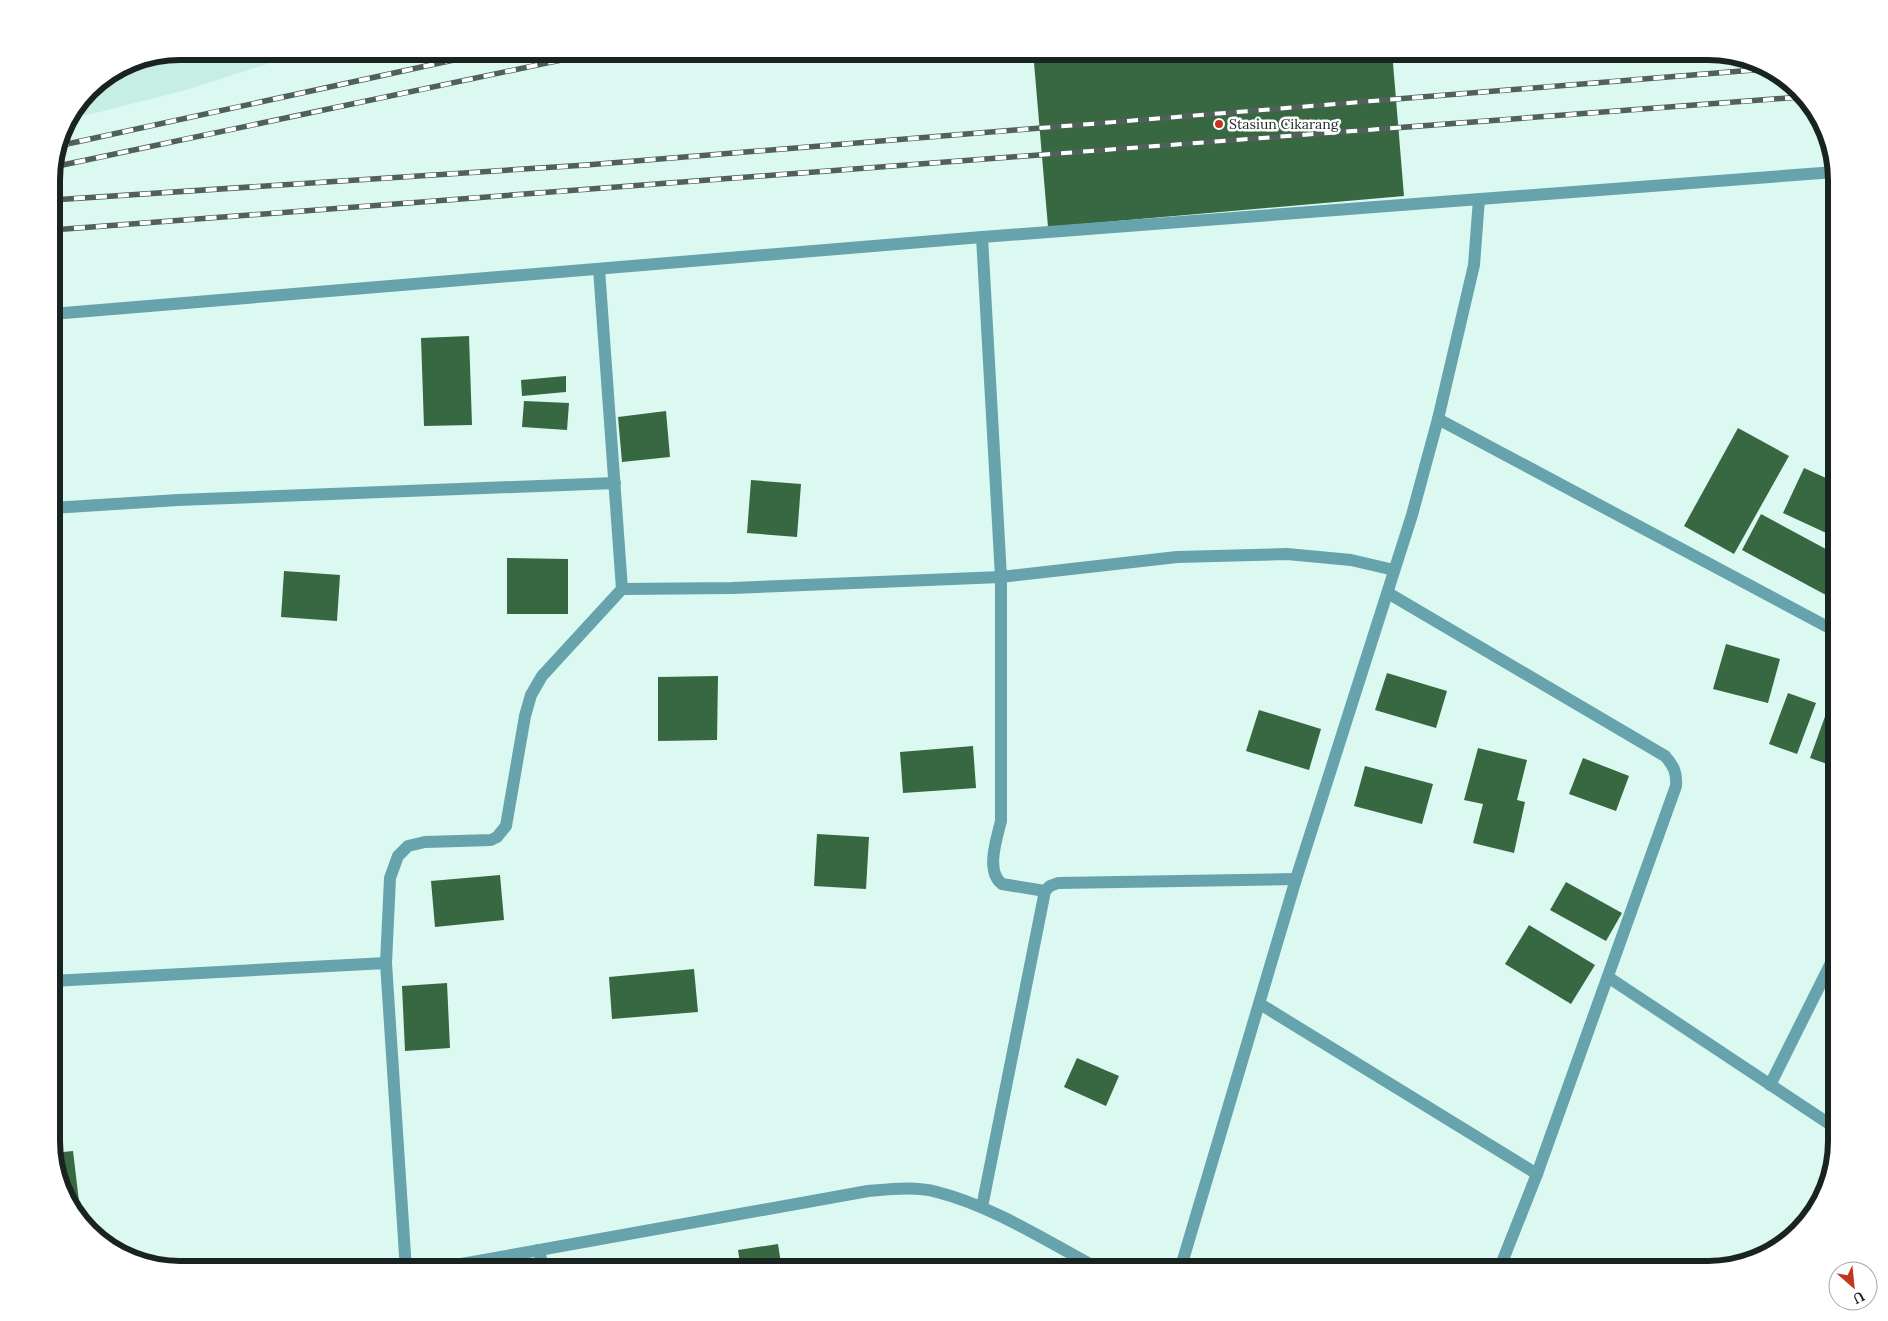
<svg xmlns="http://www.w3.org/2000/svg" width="1888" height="1321" font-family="Lora,serif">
  <rect width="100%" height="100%" fill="#dbf9f1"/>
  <!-- built -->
  <path fill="#c6eee4" d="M180 51H308L186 90 68 120 89 89 131 61Z"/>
  <!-- building -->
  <g fill="#376842">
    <path d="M1033 51H1392L1404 196 1048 227Z"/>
    <path d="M469 336 472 425 424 426 421 338Z"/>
    <path d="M566 376V392L522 396 521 380Z"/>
    <path d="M524 401 569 403 567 430 522 427Z"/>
    <path d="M666 411 670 457 622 462 618 417Z"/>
    <path d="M1738 428 1789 456 1734 554 1684 526Z"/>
    <path d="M1804 468 1837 483V538L1783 513Z"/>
    <path d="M751 480 801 484 797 537 747 533Z"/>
    <path d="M1761 514 1837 555V601L1742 550Z"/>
    <path d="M507 558 568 559V614H507Z"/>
    <path d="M284 571 340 575 337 621 281 617Z"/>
    <path d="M1726 644 1780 659 1768 703 1713 689Z"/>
    <path d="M1387 673 1447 691 1436 728 1375 710Z"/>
    <path d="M718 676 717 740 658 741V677Z"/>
    <path d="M1788 693 1816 703 1797 754 1769 744Z"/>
    <path d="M1259 710 1321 729 1309 770 1246 751Z"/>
    <path d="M1827 711 1837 714V754L1833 766 1810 758Z"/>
    <path d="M973 746 976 788 903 793 900 752Z"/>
    <path d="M1478 748 1527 760 1517 800 1525 802 1514 853 1473 843 1483 804 1464 800Z"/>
    <path d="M1583 758 1629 776 1616 811 1569 794Z"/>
    <path d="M1365 766 1433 784 1422 824 1354 806Z"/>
    <path d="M817 834 869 837 866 889 814 886Z"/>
    <path d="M500 875 504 920 435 927 431 881Z"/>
    <path d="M1566 882 1622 913 1606 941 1550 910Z"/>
    <path d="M1529 925 1595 965 1571 1004 1505 964Z"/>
    <path d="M694 969 698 1012 612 1019 609 977Z"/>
    <path d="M447 983 450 1048 405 1051 402 986Z"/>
    <path d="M1077 1058 1119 1076 1106 1106 1064 1087Z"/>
    <path d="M73 1151 81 1218 68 1205 53 1153Z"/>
    <path d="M778 1244 782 1270H741L738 1250Z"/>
  </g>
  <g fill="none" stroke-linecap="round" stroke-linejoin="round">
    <!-- minor -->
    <g stroke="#66a3ac" stroke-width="12">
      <path d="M982 237 1001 577V821C997 838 985 871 1002 884L1045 891"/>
      <path d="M52 314 982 237 1835 172"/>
      <path d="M1438 419 1837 632"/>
      <path d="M52 508 178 500 615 483"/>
      <path d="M622 589 732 588 1001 577 1177 557 1287 554 1351 560 1394 570"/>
      <path d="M1388 593 1665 756C1674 766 1677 773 1676 786L1537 1174 1499 1270"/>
      <path d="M1608 977 1837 1129"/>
      <path d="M52 981 386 963"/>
      <path d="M1260 1004 1537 1174"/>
      <path d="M1770 1085 1837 951"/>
      <path d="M982 1207 1045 891 1050 886 1058 883 1296 879"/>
      <path d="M538 1250 545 1270"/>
      <path d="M406 1270 386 963 390 878 398 856 408 846 425 842 491 840 497 837 506 826 525 716 531 695 542 676 622 589 599 269"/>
      <path d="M428 1270 868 1191C891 1189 915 1186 937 1192 995 1207 1048 1242 1101 1270"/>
      <path d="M1180 1270 1296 879 1412 515 1438 419 1474 265 1479 199"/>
    </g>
    <defs>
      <g id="rail">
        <path d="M58 146 495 51"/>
        <path d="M53 167 604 51"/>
        <path d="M52 200 586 165 1766 69"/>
        <path d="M52 230 1801 97"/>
      </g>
    </defs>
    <!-- rail casing -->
    <use href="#rail" stroke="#50615c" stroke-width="5.5"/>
    <!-- rail -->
    <use href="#rail" stroke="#fff" stroke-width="4" stroke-dasharray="11" stroke-linecap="butt"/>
  </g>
  <!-- markers -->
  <circle fill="#c1361c" stroke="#fff" stroke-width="2" cx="1219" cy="124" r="5"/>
  <g text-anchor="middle" stroke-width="5" stroke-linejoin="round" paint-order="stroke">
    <!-- poi labels -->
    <g font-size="14" fill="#192421" stroke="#fff" text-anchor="start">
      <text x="1229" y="129">Stasiun Cikarang</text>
    </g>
  </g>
  <!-- crop -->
  <path d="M0 0H1888V1321H0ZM180 60H1708A120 120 0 0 1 1828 180V1141A120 120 0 0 1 1708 1261H180A120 120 0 0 1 60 1141V180A120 120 0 0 1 180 60Z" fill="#fff" fill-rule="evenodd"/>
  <path fill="none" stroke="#192421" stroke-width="6" d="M180 60H1708A120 120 0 0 1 1828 180V1141A120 120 0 0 1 1708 1261H180A120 120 0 0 1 60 1141V180A120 120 0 0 1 180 60Z"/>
  <!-- north arrow -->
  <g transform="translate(1853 1286) rotate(153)"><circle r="24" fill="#ffffff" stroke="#a3a7a6"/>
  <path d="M0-4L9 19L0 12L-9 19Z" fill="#c1361c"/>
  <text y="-8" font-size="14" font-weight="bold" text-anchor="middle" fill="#192421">U</text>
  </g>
</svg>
